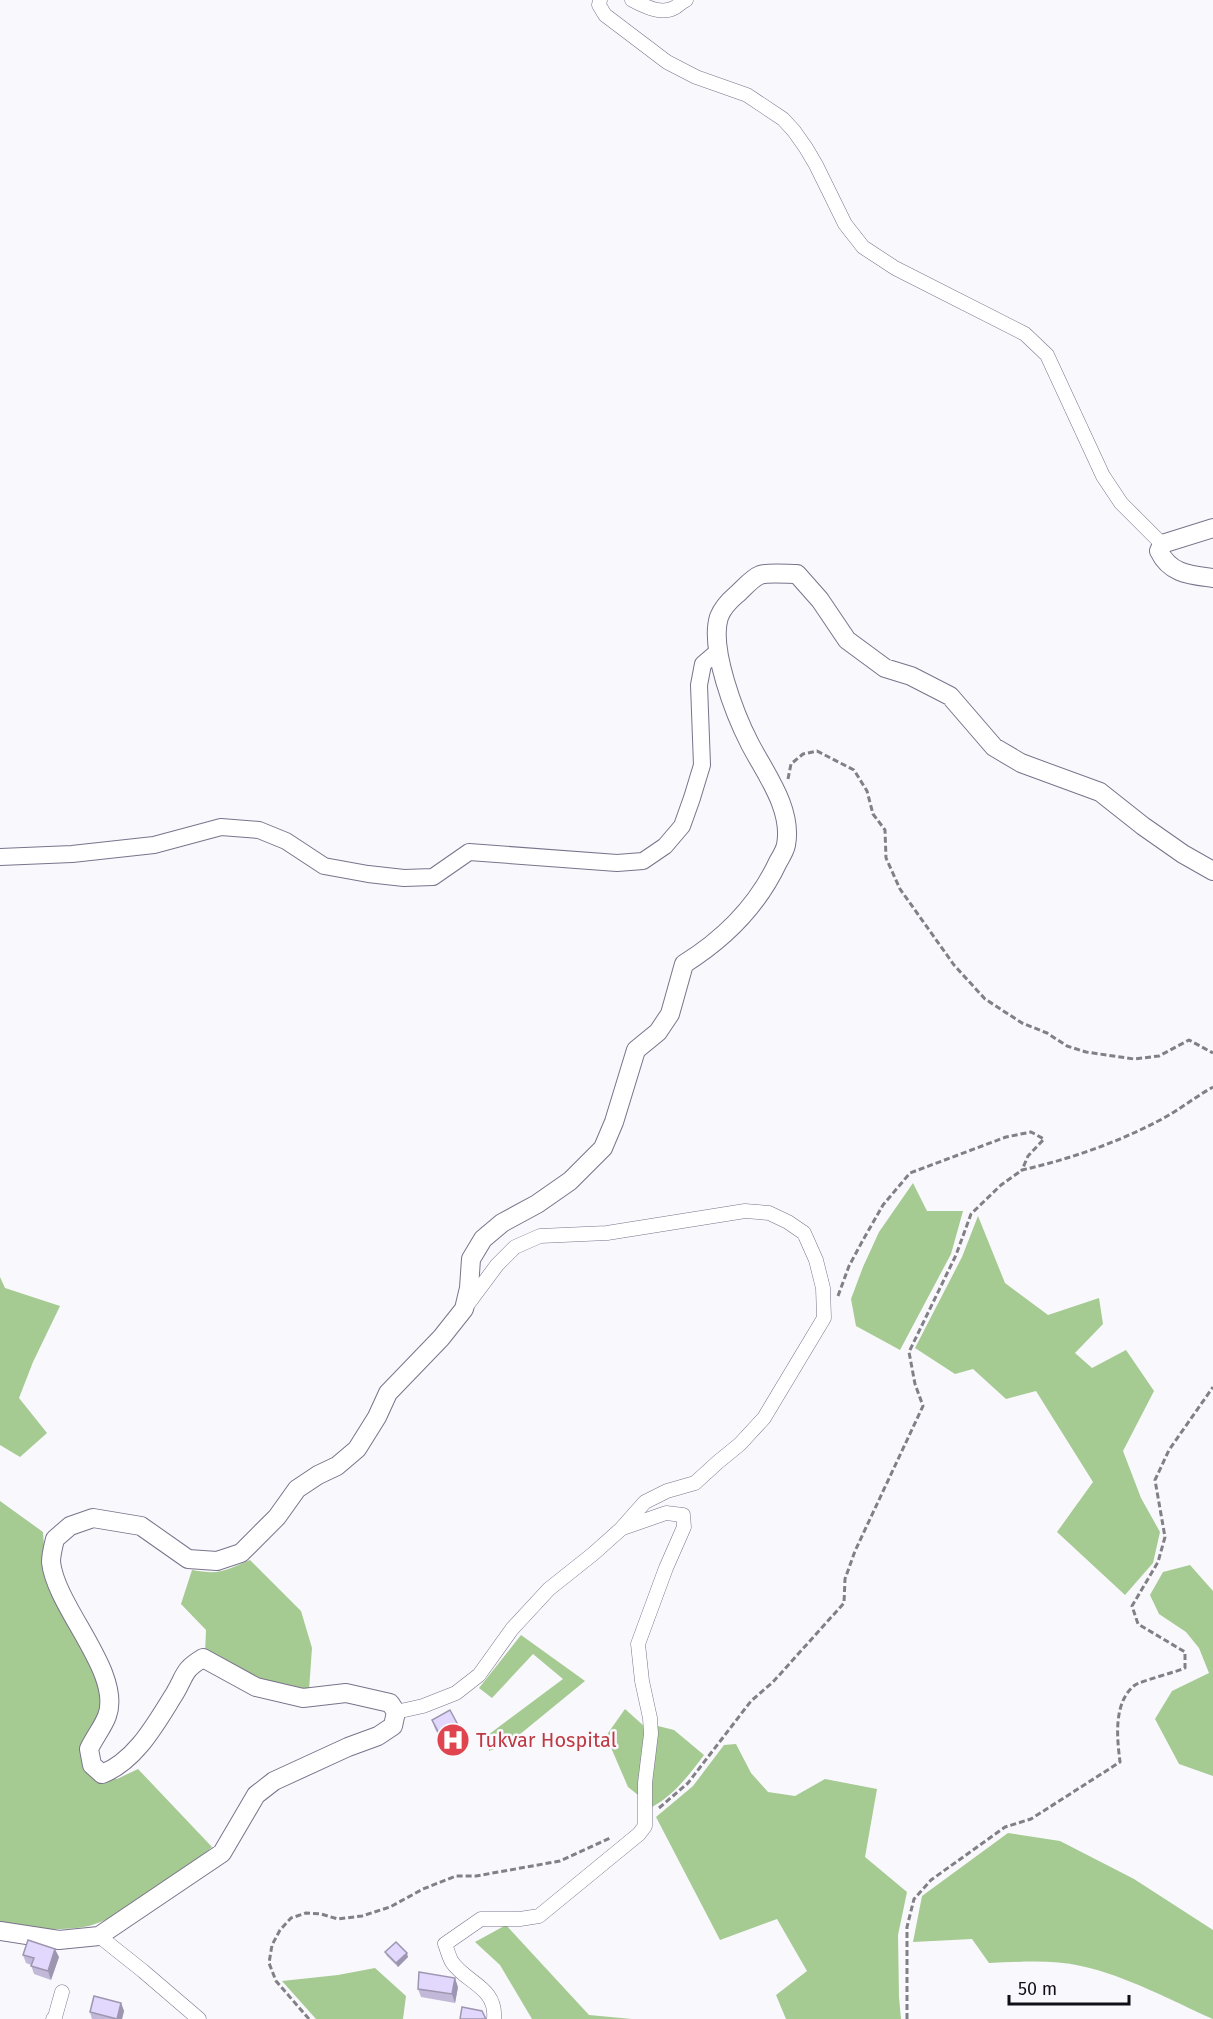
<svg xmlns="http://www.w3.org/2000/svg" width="1213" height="2019" font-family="'Fira Sans',sans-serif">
  <rect width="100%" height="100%" fill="#f9f8fd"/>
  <!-- forest -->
  <g fill="#a5ca92">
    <path d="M913 1183 927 1211H963L951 1254 900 1350 856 1326 851 1299 863 1267 879 1232Z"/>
    <path d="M978 1216 1005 1283 1048 1315 1099 1298 1103 1324 1075 1353 1092 1368 1126 1350 1154 1391 1123 1451 1141 1498 1160 1532 1153 1563 1125 1595 1057 1532 1093 1482 1036 1391 1006 1399 973 1369 955 1374 915 1348 962 1257Z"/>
    <path d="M0 1277 5 1288 60 1306 33 1362 19 1398 47 1433 20 1457 0 1445Z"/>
    <path d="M0 1501 43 1532 45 1560 98 1676 102 1700 95 1773 117 1779 138 1769 212 1847C178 1876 136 1911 92 1925 71 1932 21 1929 0 1923Z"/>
    <path d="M250 1560 301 1611 312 1648 309 1690 263 1682 205 1654 206 1630 181 1604 192 1570C220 1575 224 1571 250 1560Z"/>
    <path d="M1190 1565 1213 1591V1776L1179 1764 1155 1719 1172 1691 1209 1673 1199 1648 1186 1632 1159 1614 1150 1595 1163 1572Z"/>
    <path d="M521 1635 585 1681 508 1744 489 1751 488 1735 563 1679 533 1654 492 1698 479 1688Z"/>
    <path d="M625 1709 645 1727 638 1795 628 1787 606 1736Z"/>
    <path d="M658 1726 674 1730 704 1755C688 1776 673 1797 648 1809Z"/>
    <path d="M736 1744 751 1773 768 1792 795 1796 825 1779 877 1789 865 1857 907 1892 898 1935 899 1997 901 2019H786L776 1995 807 1971 777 1919 720 1940 656 1817 693 1786 724 1745Z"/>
    <path d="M1008 1833 1060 1841 1134 1879 1213 1930V2019C1170 2000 1127 1976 1081 1966 1051 1959 1019 1962 989 1963L972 1939 913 1942 922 1896Z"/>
    <path d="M506 1925 589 2015 632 2019H532L500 1965 475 1942Z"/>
    <path d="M375 1968 406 1996 403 2019H316L282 1981 338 1975Z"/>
  </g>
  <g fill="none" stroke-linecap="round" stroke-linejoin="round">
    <defs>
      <g id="minor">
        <path d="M600 0 599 5 605 15 667 62 696 77 747 95 783 119 794 131 806 148 816 165 845 224 863 247 895 268 1025 334 1047 355 1103 476 1121 503 1162 544"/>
        <path d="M632 0C645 6 660 15 674 8 678 6 681 2 686 0"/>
        <path d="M396 1712 423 1706 456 1693 479 1675 512 1629 549 1589 593 1554 621 1529 645 1502 667 1491 695 1483 718 1462 740 1444 764 1418 824 1318 823 1288 816 1260 804 1233 788 1222 769 1213 745 1211 607 1233 540 1236 515 1247 497 1265 468 1304"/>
        <path d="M99 1936 143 1971 199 2019"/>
        <path d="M53 2019 55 2017 62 1992"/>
        <path d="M494 2019C497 1987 466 1983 452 1962 449 1957 447 1949 445 1944L481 1919H520L539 1916 639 1834 645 1826V1783L651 1734 650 1718 642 1681 638 1644 666 1568 684 1527 683 1515 666 1513 623 1528"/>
      </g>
      <path id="tertiary" d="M0 857 72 854 154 845 221 827 259 830 286 841 324 866 368 874 404 878 433 877 469 852 617 863 643 861 665 846 682 826 692 798 702 765 699 685 703 664 717 652"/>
      <g id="secondary">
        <path d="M1213 528 1162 544 1159 551C1170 574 1190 575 1213 578"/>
        <path d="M0 1931 59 1940 99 1936 222 1853 256 1795 274 1781 348 1747 378 1736 393 1726 396 1712 390 1703 346 1693 303 1698 256 1687 203 1658C183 1670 186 1674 175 1693 156 1723 136 1761 102 1774L92 1765 89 1749C94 1738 103 1727 107 1716 123 1673 56 1608 51 1562 51 1555 53 1547 55 1539L70 1526 93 1518 141 1526 188 1559 217 1561 241 1553 277 1517 297 1489 318 1475 337 1466 357 1449 377 1417 388 1393 441 1338 464 1309 469 1288 471 1259 483 1239 502 1223 537 1204 570 1181 603 1148 614 1122 636 1050 658 1032 670 1014 684 964C724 939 758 905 778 862 781 857 785 850 786 845 793 809 765 773 750 744 735 715 709 648 719 617 722 609 729 601 736 595 743 589 752 578 760 575 767 572 788 574 797 574L820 600 847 640 885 668 911 676 950 696 994 747 1021 763 1100 792 1143 826 1183 854 1213 871"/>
      </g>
    </defs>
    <!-- minor casing -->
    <use href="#minor" stroke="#7a738b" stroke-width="15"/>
    <!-- tertiary casing -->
    <use href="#tertiary" stroke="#7a738b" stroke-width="18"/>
    <!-- secondary casing -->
    <use href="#secondary" stroke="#7a738b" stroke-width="20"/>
    <!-- path -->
    <g stroke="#828087" stroke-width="3" stroke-dasharray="6 3" stroke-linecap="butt">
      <path d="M788 779 791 764 803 754 817 751 854 770 867 791 873 814 885 830 886 858 900 889 954 965 985 999 1022 1023 1047 1033 1067 1046 1086 1052 1134 1059 1159 1056 1189 1040 1213 1053"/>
      <path d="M838 1296 849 1266 863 1240 883 1205 910 1173 1006 1137 1031 1132 1044 1139 1028 1156 1022 1170C1070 1159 1117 1143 1162 1119 1179 1110 1195 1097 1213 1087"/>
      <path d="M659 1808 688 1783 751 1701 773 1682 844 1603 845 1579 855 1551 923 1406 915 1384 909 1352 956 1255 971 1214 1001 1185 1022 1170"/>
      <path d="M309 2019 276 1981 269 1963 272 1945 280 1930 291 1918 306 1913 321 1914 338 1919 362 1916 390 1907 423 1889 456 1876H476L560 1861 610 1838"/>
      <path d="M907 2019V1927L914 1899 931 1880 1005 1827 1031 1819 1120 1762C1117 1738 1113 1702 1135 1685 1141 1681 1176 1672 1185 1668V1652L1138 1624 1132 1606 1158 1562 1165 1537 1155 1480 1169 1450 1213 1387"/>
    </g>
    <!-- minor -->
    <use href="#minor" stroke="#fff" stroke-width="14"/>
    <!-- tertiary -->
    <use href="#tertiary" stroke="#fff" stroke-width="16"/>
    <!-- secondary -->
    <use href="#secondary" stroke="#fff" stroke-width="18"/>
  </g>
  <!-- wall -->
  <g fill="#c2b9d9">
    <path d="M432 1720 465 1738 468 1746 450 1756 435 1729Z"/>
    <path d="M385 1952 408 1957 398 1967 387 1956Z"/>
    <path d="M23 1955 59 1957 51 1980 34 1974 31 1965 26 1963Z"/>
    <path d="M458 1987 455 2003 421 1997 418 1989Z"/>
    <path d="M121 2003 124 2011 122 2019H92L90 2012Z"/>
  </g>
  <!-- shaded-wall -->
  <g fill="#9e96b0">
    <path d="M55 1949 59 1957 51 1980 48 1971Z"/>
    <path d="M407 1953 408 1957 398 1967 396 1963Z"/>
    <path d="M455 1978 458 1987 455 2003 452 1994Z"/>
    <path d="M121 2003 124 2011 122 2019H117Z"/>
  </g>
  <!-- building -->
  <g fill="#e2d7fc" stroke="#9e96b0" stroke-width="1.5">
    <path d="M450 1710 465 1738 447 1748 432 1720Z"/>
    <path d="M28 1940 55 1949 48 1971 31 1966 34 1958 23 1955Z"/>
    <path d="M396 1942 407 1953 396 1963 385 1952Z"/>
    <path d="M419 1972 455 1978 452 1994 418 1989Z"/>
    <path d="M94 1996 121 2003 117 2019 90 2012Z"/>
    <path d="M462 2007 482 2011 486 2019H460Z"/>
  </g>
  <!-- icons -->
  <defs>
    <symbol id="hospital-disc" viewBox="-11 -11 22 22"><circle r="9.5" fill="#e0444e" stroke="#f9f8fd"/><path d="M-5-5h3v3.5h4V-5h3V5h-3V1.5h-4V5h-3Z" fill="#fff"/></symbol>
  </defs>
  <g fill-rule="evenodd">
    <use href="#hospital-disc" x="434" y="1721" width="38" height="38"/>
  </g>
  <g text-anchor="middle" stroke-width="5" stroke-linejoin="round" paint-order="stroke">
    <!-- health labels -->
    <g font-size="20" fill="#be3a42" stroke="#f9f8fd" text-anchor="start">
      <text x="476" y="1747">Tukvar Hospital</text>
    </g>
  </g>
  <!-- scale -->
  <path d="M1009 1995v9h120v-9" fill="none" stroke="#110e17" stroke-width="3"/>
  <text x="1018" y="1995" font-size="18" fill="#110e17" stroke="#f9f8fd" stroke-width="4.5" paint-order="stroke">50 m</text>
</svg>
